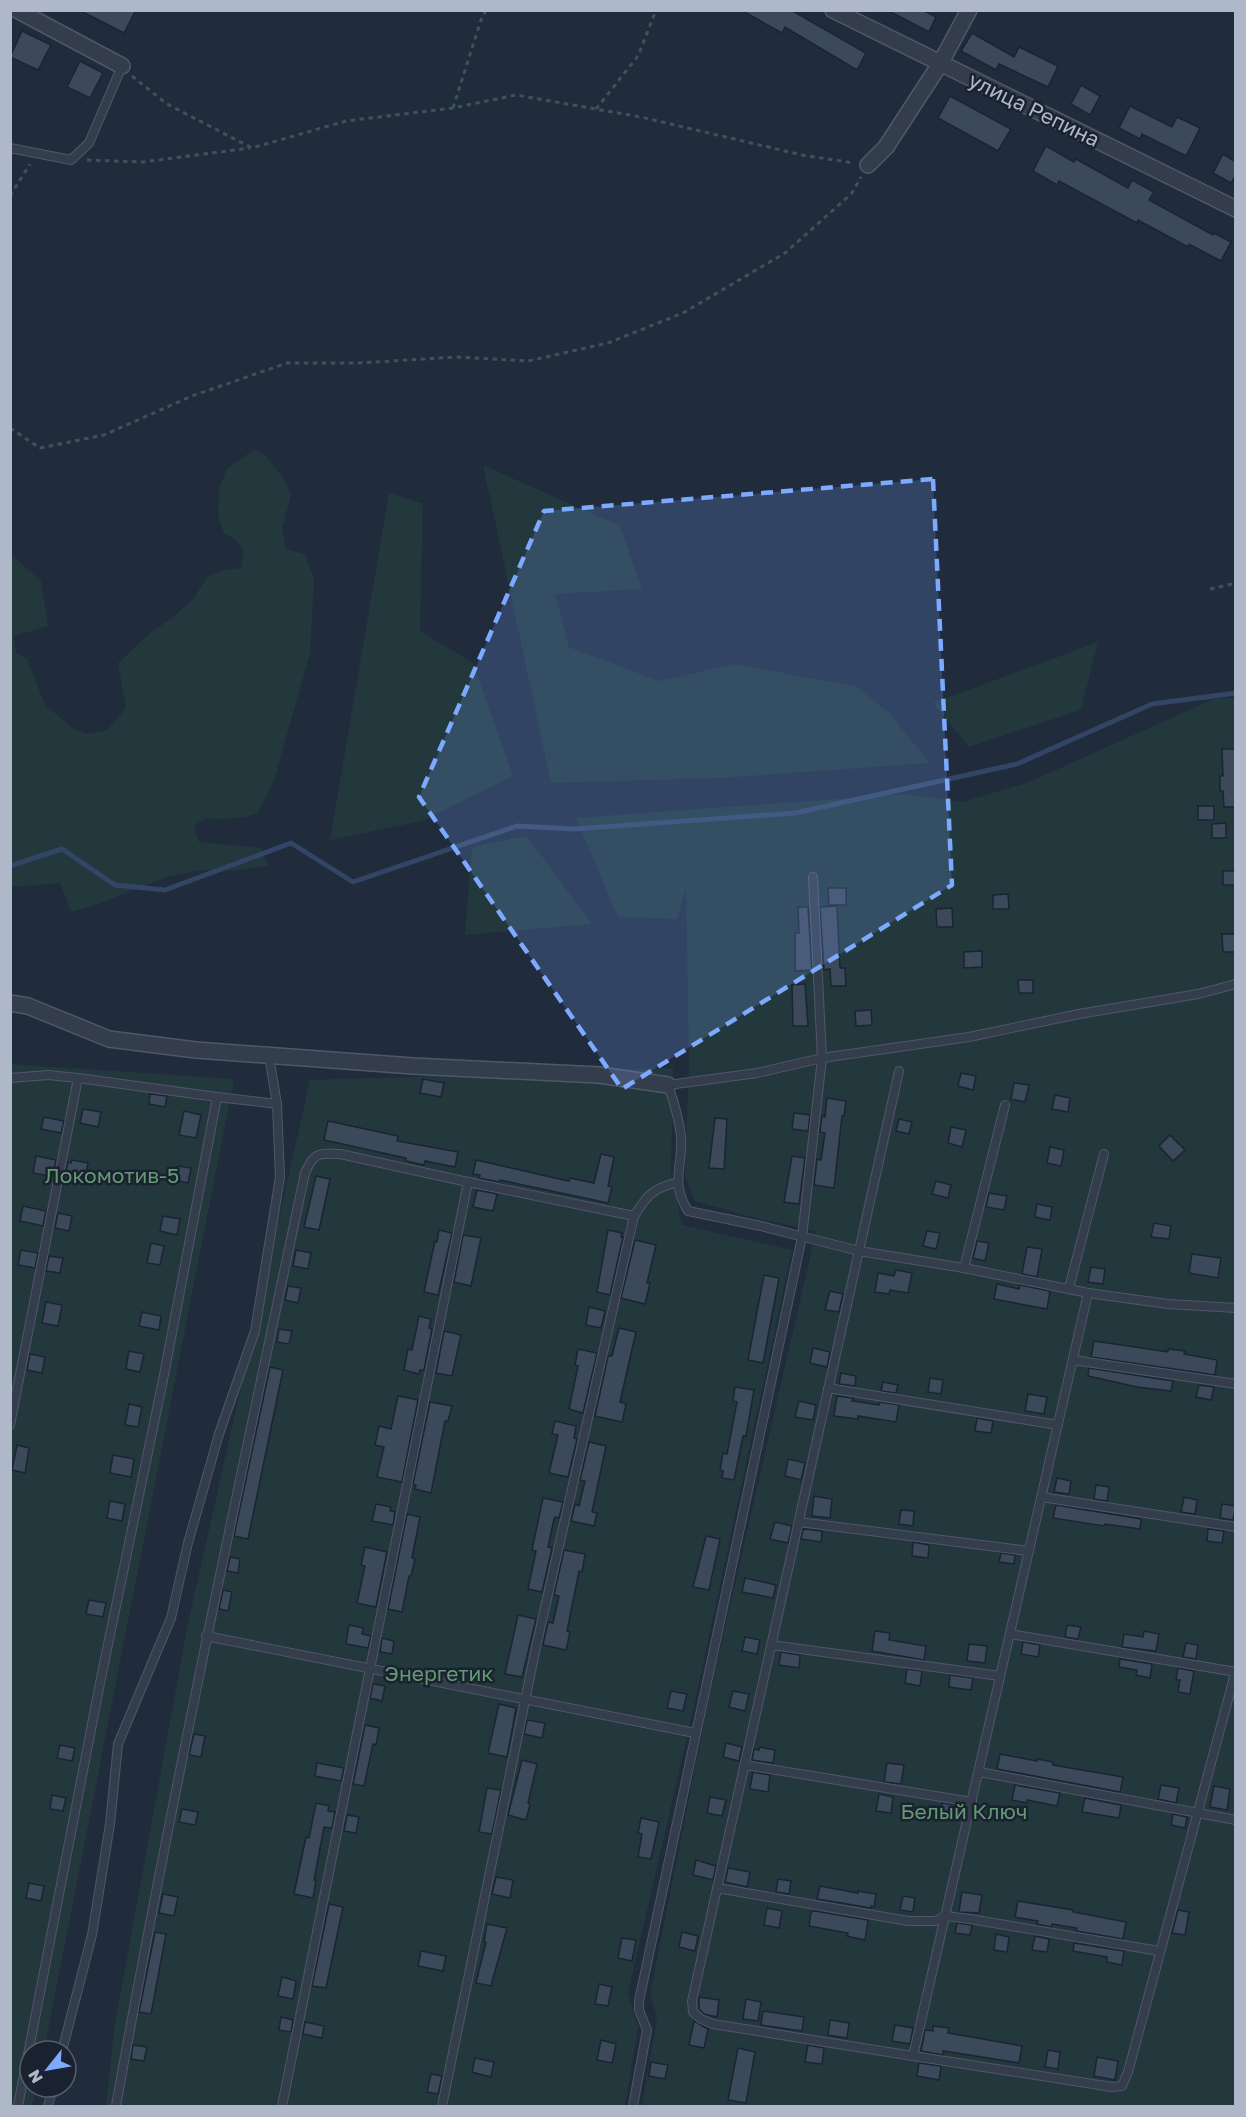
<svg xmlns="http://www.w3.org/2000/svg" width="1246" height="2117" font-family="'Golos Text',sans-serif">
  <rect width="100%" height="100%" fill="#202b3c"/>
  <!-- green -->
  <g fill="#22383d">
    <path d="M255 449 267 457 283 478 291 495 282 530 286 549 305 554 314 579 310 653 274 781 258 813C240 819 225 820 206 818L194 826 199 842 261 848 268 866 228 871 200 870 167 877 93 906 71 912 60 883 11 887V556H13L41 581 48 626 14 636 16 653 27 659 45 705 74 729 87 734 107 730 126 708 118 663 151 632 172 618 194 598 207 577 224 570 241 568 244 552 235 539 224 534 218 516 219 489 227 468Z"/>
    <path d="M483 465 620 526 642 589 555 594 569 647 659 681 735 664 858 687 889 713 930 763 721 778 551 783Z"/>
    <path d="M389 493 423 504 420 631 473 663 513 776 422 821 330 840Z"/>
    <path d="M1098 642 1081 710 969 747 933 703Z"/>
    <path d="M1216 698H1235V2106H642L657 2018 650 1994 710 1693 816 1231 752 1217 694 1201 685 1174 689 1061 686 889 677 919 618 917 576 818 905 794 963 802 1029 782Z"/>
    <path d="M527 836 592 924 465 935 472 847Z"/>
    <path d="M10 1064 234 1079 44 2051H30V2087H37L32 2106H10Z"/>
    <path d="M673 1068 671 1173 682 1225 792 1250 691 1720 628 1993 638 2027 625 2106H106L114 2029 188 1623 310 1080Z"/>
  </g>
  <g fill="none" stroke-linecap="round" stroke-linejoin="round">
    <!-- stream -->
    <path stroke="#324564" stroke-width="5" d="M10 866 62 849 115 885 165 890 291 843 353 882 517 826 574 829 795 813 1017 764 1152 704 1236 693"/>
  </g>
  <!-- building -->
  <g fill="#3c495b" stroke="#1b2432" stroke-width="1.5">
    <path d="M79 10H136L124 33Z"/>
    <path d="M741 10H791L866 53 857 70 785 27 782 33Z"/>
    <path d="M887 10H923L936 17 929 32Z"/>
    <path d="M22 31 51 45 38 70 10 57Z"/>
    <path d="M972 33 1014 57 1019 47 1058 66 1048 87 999 64 996 70 961 51Z"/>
    <path d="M80 61 103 73 90 98 67 87Z"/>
    <path d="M1081 85 1100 96 1090 115 1071 104Z"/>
    <path d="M950 96 1011 129 998 151 938 118Z"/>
    <path d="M1130 106 1172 127 1177 117 1200 128 1186 156 1142 134 1140 139 1119 128Z"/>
    <path d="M1046 146 1074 162 1076 159 1128 188 1132 180 1154 192 1149 200 1213 235 1214 233 1231 242 1221 261 1189 244 1188 247 1138 220 1137 223 1059 181 1057 185 1033 171Z"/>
    <path d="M1223 154 1236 162V174L1231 183 1213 173Z"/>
    <path d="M1222 749H1236V807H1224L1223 791H1220V776H1223Z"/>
    <rect x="1198" y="806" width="16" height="14"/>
    <path d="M1226 823V838H1212V824Z"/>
    <rect x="1223" y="871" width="13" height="14"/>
    <path d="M828 888H846V905H829Z"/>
    <path d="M1008 894 1009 909H993V895Z"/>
    <path d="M837 906 840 968H845L846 986H831L830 969 824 970 820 907Z"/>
    <path d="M798 907H808L812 970 795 971V933H799Z"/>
    <path d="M952 908 953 927H937L936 909Z"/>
    <path d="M1222 934H1236V952H1223Z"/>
    <path d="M982 951V967L964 968V952Z"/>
    <path d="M1018 980H1033V993H1019Z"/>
    <path d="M805 984 808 1026H793L792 985Z"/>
    <path d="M871 1010 872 1025 856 1026 855 1011Z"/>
    <path d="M961 1073 976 1076 973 1090 958 1086Z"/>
    <path d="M423 1079 444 1083 441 1097 420 1093Z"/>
    <path d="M1014 1083 1029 1085 1025 1102 1011 1099Z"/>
    <path d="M150 1094 167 1096 165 1107 149 1104Z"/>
    <path d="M1055 1095 1070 1098 1068 1112 1052 1109Z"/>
    <path d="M827 1098 846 1101 844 1116H842L834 1188 814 1185 817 1159 821 1160 825 1133 820 1132 822 1116 825 1117Z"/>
    <path d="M83 1109 101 1112 98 1127 80 1123Z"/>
    <path d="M184 1111 201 1115 196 1138 179 1135Z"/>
    <path d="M794 1113 810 1115 808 1131 792 1129Z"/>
    <path d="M44 1117 64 1121 61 1133 41 1129Z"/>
    <path d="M715 1118 727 1119 724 1169 709 1168Z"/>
    <path d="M899 1119 912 1122 909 1134 896 1131Z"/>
    <path d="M328 1121 398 1136 397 1141 458 1152 455 1167 425 1161 424 1165 406 1161V1158L324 1140Z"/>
    <path d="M951 1127 966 1130 962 1147 948 1143Z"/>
    <path d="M1170 1135 1185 1150 1173 1161 1159 1146Z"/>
    <path d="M1050 1147 1064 1150 1061 1166 1047 1163Z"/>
    <path d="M601 1154 614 1157 608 1186 612 1187 608 1203 500 1180 499 1182 479 1178 480 1175 473 1174 476 1160 546 1176 569 1181 570 1178 594 1183Z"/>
    <path d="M36 1156 56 1160 53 1173 50 1172 49 1176 33 1173Z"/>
    <path d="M792 1156 805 1158 799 1204 784 1202Z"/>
    <path d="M72 1160 88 1163 85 1179 65 1175 68 1162 71 1163Z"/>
    <path d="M178 1166 191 1168 188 1183 175 1180Z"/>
    <path d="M316 1176 330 1179 319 1230 304 1227Z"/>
    <path d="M936 1181 951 1185 948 1198 932 1194Z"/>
    <path d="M477 1190 497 1194 493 1211 473 1207Z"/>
    <path d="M989 1193 1007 1196 1004 1210 986 1207Z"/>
    <path d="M1037 1204 1052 1207 1050 1220 1035 1217Z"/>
    <path d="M23 1206 46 1211 43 1226 20 1221Z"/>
    <path d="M58 1213 72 1216 69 1231 55 1228Z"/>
    <path d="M163 1216 180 1219 177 1235 160 1231Z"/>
    <path d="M1154 1223 1171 1226 1169 1239 1151 1237Z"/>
    <path d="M439 1230 452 1233 438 1295 424 1292 435 1241 437 1242Z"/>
    <path d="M608 1230 622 1233 621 1237H623L610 1295 597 1292Z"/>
    <path d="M927 1231 940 1233 936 1249 923 1246Z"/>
    <path d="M463 1235 481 1238 471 1286 454 1282Z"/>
    <path d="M635 1240 656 1245 647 1283H650L645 1304 621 1298Z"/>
    <path d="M977 1241 989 1243 985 1261 973 1258Z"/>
    <path d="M151 1243 164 1246 160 1265 147 1263Z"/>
    <path d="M1027 1247 1042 1249 1037 1277 1022 1274Z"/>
    <path d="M21 1250 38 1253 35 1268 18 1265Z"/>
    <path d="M296 1250 311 1253 308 1269 293 1266Z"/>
    <path d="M1192 1254 1221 1258 1218 1278 1189 1273Z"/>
    <path d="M49 1256 63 1258 60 1273 46 1271Z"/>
    <path d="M1091 1267 1105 1269 1103 1284 1088 1282Z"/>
    <path d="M896 1270 912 1273 908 1293 890 1290 889 1294 875 1292 878 1273 894 1276Z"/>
    <path d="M764 1275 779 1278 763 1363 748 1360Z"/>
    <path d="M997 1284 1019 1289 1020 1285 1050 1291 1047 1309 994 1299Z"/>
    <path d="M288 1286 301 1288 298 1303 285 1300Z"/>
    <path d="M830 1291 843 1294 839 1312 825 1310Z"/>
    <path d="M46 1302 62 1305 58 1326 42 1323Z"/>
    <path d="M589 1307 605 1311 601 1328 586 1325Z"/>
    <path d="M142 1312 161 1316 159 1330 139 1326Z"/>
    <path d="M419 1316 431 1319 429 1328 432 1329 424 1370H420L419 1374 404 1370 408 1349 412 1350Z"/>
    <path d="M619 1328 636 1332 620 1402 626 1404 622 1422 595 1416 608 1356H612Z"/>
    <path d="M279 1329 292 1331 289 1344 277 1342Z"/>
    <path d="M444 1331 461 1335 452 1376 436 1373Z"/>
    <path d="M1094 1341 1168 1352V1349L1185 1351 1184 1354 1217 1360 1215 1375 1091 1357Z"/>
    <path d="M813 1348 830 1352 827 1367 810 1363Z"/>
    <path d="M578 1349 597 1353 583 1413 569 1409 578 1366 575 1365Z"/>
    <path d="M129 1351 144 1354 140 1372 126 1369Z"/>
    <path d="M30 1354 45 1357 42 1373 27 1370Z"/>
    <path d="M270 1367 283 1370 248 1539 234 1536Z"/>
    <path d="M1089 1368 1173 1381 1171 1391 1137 1387 1088 1376Z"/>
    <path d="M841 1373 856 1376 855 1386 839 1384Z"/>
    <path d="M930 1378 943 1380 941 1394 928 1392Z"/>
    <path d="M883 1382 898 1385 896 1393 881 1391Z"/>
    <path d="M1199 1385 1214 1387 1211 1400 1196 1397Z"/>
    <path d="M735 1387 754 1390 746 1436H743L734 1480 722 1478 723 1471 720 1470 723 1453 727 1454 737 1402 733 1401Z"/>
    <path d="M1028 1394 1047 1397 1044 1414 1025 1411Z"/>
    <path d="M398 1396 418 1400 402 1482 377 1477 384 1447 375 1445 379 1426 391 1429Z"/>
    <path d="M837 1396 853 1398 852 1401 879 1405 880 1402 899 1405 896 1422 858 1416V1419L834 1416Z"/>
    <path d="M799 1401 816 1405 813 1420 795 1417Z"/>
    <path d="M430 1402 452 1406 448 1421H445L431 1493 415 1489 416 1485 413 1484Z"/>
    <path d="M129 1404 142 1407 138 1427 125 1425Z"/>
    <path d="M977 1418 993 1421 991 1433 975 1431Z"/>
    <path d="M555 1421 576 1426 574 1438 577 1439 568 1477 549 1473 558 1435 552 1434Z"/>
    <path d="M589 1442 606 1446 592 1512 597 1513 594 1526 571 1521 575 1504 579 1506 585 1481 580 1480Z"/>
    <path d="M17 1445 29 1448 25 1473 12 1470Z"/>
    <path d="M113 1455 134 1459 131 1477 110 1473Z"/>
    <path d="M788 1459 805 1463 801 1480 785 1476Z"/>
    <path d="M1057 1478 1071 1481 1069 1494 1054 1492Z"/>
    <path d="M1096 1485 1109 1487 1107 1501 1094 1499Z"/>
    <path d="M814 1496 832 1499 830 1518 812 1516Z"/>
    <path d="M1184 1497 1197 1500 1195 1514 1181 1512Z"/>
    <path d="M543 1498 563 1502 559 1518 555 1517 554 1519 548 1547 552 1548 542 1592 528 1589 536 1551 532 1550Z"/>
    <path d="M110 1501 125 1504 122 1521 107 1518Z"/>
    <path d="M376 1504 391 1507 390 1511 395 1512 393 1525 372 1521Z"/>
    <path d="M1222 1504 1236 1506 1233 1520 1220 1518Z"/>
    <path d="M1056 1505 1141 1519 1140 1529 1105 1524 1104 1526 1053 1518Z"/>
    <path d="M901 1510 914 1511 913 1526 899 1524Z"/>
    <path d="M407 1514 420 1517 412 1558 415 1559 411 1576H409L402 1612 388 1609Z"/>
    <path d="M775 1522 792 1526 788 1543 770 1539Z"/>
    <path d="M803 1529 822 1531 821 1542 801 1539Z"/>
    <path d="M1208 1529 1224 1531 1222 1543 1207 1541Z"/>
    <path d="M706 1536 720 1539 709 1590 693 1587Z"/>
    <path d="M913 1542 929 1545 928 1558 912 1556Z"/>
    <path d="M365 1547 387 1552 376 1607 357 1603 365 1566 361 1565Z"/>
    <path d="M564 1550 585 1554 582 1572 579 1571 567 1631 570 1632 566 1650 543 1645 548 1622 553 1623 559 1596 554 1595Z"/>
    <path d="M1001 1553 1015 1555 1014 1564 999 1562Z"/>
    <path d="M230 1557 240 1559 238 1573 227 1571Z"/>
    <path d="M745 1578 776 1585 773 1598 742 1592Z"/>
    <path d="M223 1590 232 1592 228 1611 219 1609Z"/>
    <path d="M89 1600 106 1603 103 1617 86 1614Z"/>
    <path d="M518 1615 536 1619 522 1677 505 1674Z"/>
    <path d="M349 1625 363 1628 362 1634 371 1636 368 1648 346 1644Z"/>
    <path d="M1067 1625 1081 1627 1078 1639 1065 1637Z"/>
    <path d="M875 1631 890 1633 889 1640 926 1646 924 1660 872 1651Z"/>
    <path d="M1144 1631 1159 1634 1156 1651 1122 1647 1124 1634 1143 1637Z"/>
    <path d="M745 1637 760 1640 757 1654 742 1651Z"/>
    <path d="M382 1638 394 1641 392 1654 380 1652Z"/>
    <path d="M1023 1642 1040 1645 1038 1657 1021 1654Z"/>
    <path d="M1186 1643 1198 1645 1196 1659 1183 1657Z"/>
    <path d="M969 1644 987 1646 985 1663 967 1661Z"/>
    <path d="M781 1652 800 1655 799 1668 779 1665Z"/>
    <path d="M1120 1659 1152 1664 1150 1678 1136 1675 1137 1670 1119 1667Z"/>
    <path d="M1178 1668 1194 1671 1190 1694 1178 1692 1180 1680H1176Z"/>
    <path d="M907 1669 922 1671 920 1686 905 1683Z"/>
    <path d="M950 1675 973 1678 971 1690 949 1687Z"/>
    <path d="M373 1684 385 1686 382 1701 370 1698Z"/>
    <path d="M671 1691 687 1694 683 1711 667 1708Z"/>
    <path d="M733 1691 749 1694 745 1711 729 1707Z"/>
    <path d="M499 1704 516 1708 507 1757 488 1753Z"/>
    <path d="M527 1720 545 1723 542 1738 524 1734Z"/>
    <path d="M365 1725 379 1728 376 1745 373 1744 364 1786 353 1784Z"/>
    <path d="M194 1734 205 1736 201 1757 189 1755Z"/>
    <path d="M726 1743 742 1747 739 1761 723 1757Z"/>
    <path d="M60 1745 75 1748 72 1761 57 1758Z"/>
    <path d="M760 1747 775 1750 773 1763 752 1760 754 1749 759 1750Z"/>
    <path d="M1000 1754 1037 1761V1759L1053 1762V1765L1123 1777 1120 1792 997 1769Z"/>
    <path d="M522 1760 537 1764 528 1803 530 1804 526 1820 508 1815Z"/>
    <path d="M317 1763 344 1768 341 1781 315 1776Z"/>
    <path d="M887 1763 904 1765 901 1784 884 1782Z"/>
    <path d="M753 1772 770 1775 768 1792 750 1789Z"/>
    <path d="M1015 1785 1060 1793 1057 1806 1027 1800V1803L1012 1800Z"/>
    <path d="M1161 1785 1179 1788 1176 1803 1158 1799Z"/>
    <path d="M1214 1786 1230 1789 1227 1810 1210 1807Z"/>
    <path d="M487 1788 501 1790 492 1834 479 1832Z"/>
    <path d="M879 1794 893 1797 891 1813 876 1811Z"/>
    <path d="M52 1795 66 1798 63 1811 50 1809Z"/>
    <path d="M710 1797 726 1800 722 1816 707 1813Z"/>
    <path d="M1085 1798 1121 1805 1119 1818 1082 1812Z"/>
    <path d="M316 1803 329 1806 328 1811 335 1812 332 1828 324 1827 314 1880H316L313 1898 294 1894 306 1837 309 1838Z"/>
    <path d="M942 1803 961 1806 959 1817 941 1814Z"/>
    <path d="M182 1809 198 1812 195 1825 179 1822Z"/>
    <path d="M1173 1814 1187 1817 1185 1828 1171 1825Z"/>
    <path d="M347 1815 359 1817 356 1833 344 1831Z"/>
    <path d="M641 1818 659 1822 651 1859 638 1857 642 1834 638 1833Z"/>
    <path d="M696 1860 716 1866 713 1880 693 1875Z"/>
    <path d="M728 1868 750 1872 747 1887 725 1882Z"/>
    <path d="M496 1877 513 1880 510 1898 492 1894Z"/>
    <path d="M778 1879 791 1881 789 1894 776 1892Z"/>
    <path d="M29 1883 44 1886 41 1901 26 1898Z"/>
    <path d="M820 1886 858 1893V1891L876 1894 874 1907 871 1906V1908L817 1899Z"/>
    <path d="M962 1892 982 1895 979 1913 959 1912Z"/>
    <path d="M163 1894 178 1897 174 1916 159 1913Z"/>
    <path d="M903 1896 915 1898 913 1912 900 1910Z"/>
    <path d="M1018 1901 1073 1910V1912L1126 1922 1123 1939 1076 1931 1077 1928 1052 1924 1051 1927 1037 1924 1038 1921 1015 1917Z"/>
    <path d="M329 1904 343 1907 326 1988 312 1986Z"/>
    <path d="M767 1908 782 1911 779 1928 764 1925Z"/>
    <path d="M1178 1910 1189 1912 1185 1935 1172 1933Z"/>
    <path d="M815 1911 868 1920 865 1940 847 1936 848 1933 809 1926 811 1912Z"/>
    <path d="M957 1923 972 1925 970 1935 955 1933Z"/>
    <path d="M487 1924 507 1928 491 1986 476 1983 486 1942H484Z"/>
    <path d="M155 1932 166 1934 151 2014 139 2012Z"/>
    <path d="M682 1932 698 1936 695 1951 679 1947Z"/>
    <path d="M996 1934 1009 1937 1007 1952 994 1950Z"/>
    <path d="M1035 1936 1049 1939 1047 1952 1032 1950Z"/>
    <path d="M622 1938 636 1940 632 1961 618 1958Z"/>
    <path d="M1074 1943 1124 1951 1122 1965 1107 1962V1957L1073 1951Z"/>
    <path d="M421 1951 446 1956 443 1971 418 1966Z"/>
    <path d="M282 1977 296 1981 293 1999 278 1996Z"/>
    <path d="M599 1984 612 1987 608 2006 595 2004Z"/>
    <path d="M699 1997 719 2000 717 2017 704 2014 699 2009Z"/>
    <path d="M746 1999 761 2002 758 2021 743 2019Z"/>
    <path d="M763 2011 804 2017 802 2031 761 2025Z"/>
    <path d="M281 2017 293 2020 291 2032 279 2030Z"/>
    <path d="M830 2020 849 2023 847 2038 828 2035Z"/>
    <path d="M694 2021 708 2029 704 2048 689 2045Z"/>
    <path d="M305 2022 324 2026 322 2038 303 2034Z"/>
    <path d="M895 2025 913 2028 910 2044 892 2041Z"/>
    <path d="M933 2026 949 2028 948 2033 1022 2046 1019 2063 943 2051V2055L921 2051 925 2030 933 2031Z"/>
    <path d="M601 2040 616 2044 612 2063 597 2060Z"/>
    <path d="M133 2045 147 2047 144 2061 131 2059Z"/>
    <path d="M808 2045 824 2048 822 2064 805 2062Z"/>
    <path d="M738 2048 755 2052 746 2103 728 2100Z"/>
    <path d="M1048 2050 1060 2052 1058 2069 1045 2067Z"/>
    <path d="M1097 2057 1118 2061 1115 2080 1094 2076Z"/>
    <path d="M475 2058 494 2062 491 2077 472 2072Z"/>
    <path d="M651 2062 668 2065 665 2079 649 2076Z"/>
    <path d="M919 2063 941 2066 939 2080 917 2076Z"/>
    <path d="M431 2074 442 2076 438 2094 427 2092Z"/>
  </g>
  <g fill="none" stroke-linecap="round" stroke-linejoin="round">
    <defs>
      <g id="service">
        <path d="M10 148 71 160 89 143 122 66"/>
        <path d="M1236 984 1198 994 1079 1014 969 1037 822 1058 757 1073 668 1085C674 1102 679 1119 681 1136 683 1166 670 1182 688 1211L761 1226 859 1251 964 1268 1088 1293 1168 1304 1236 1308"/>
        <path d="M899 1071 692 2001 693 2012 701 2019 713 2024 913 2056 1088 1293"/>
        <path d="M10 1078 48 1075 78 1078 10 1425"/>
        <path d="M78 1078 217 1097"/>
        <path d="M468 1182 634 1216"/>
        <path d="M964 1268 1005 1105"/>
        <path d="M1069 1288 1104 1154"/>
        <path d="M1073 1360 1236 1384"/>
        <path d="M828 1388 1058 1425"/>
        <path d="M1041 1497 1236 1527"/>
        <path d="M799 1522 1029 1551"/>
        <path d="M1010 1634 1236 1672"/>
        <path d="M206 1636 695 1733"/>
        <path d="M771 1645 1000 1676"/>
        <path d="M745 1765 972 1802"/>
        <path d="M979 1772 1236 1820"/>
        <path d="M717 1888 908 1921H935L946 1916 970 1919 1159 1951"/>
        <path d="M62 2051 92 1935 110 1824 118 1744 171 1618 188 1543 219 1434 255 1331 280 1177 277 1104 269 1056"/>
        <path d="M913 2056 1112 2087 1122 2086 1128 2072 1236 1670"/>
        <path d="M18 2106 100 1683 164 1375 217 1097 277 1104"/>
        <path d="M48 2106 53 2087"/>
        <path d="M116 2106C172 1794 239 1484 305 1173 314 1152 319 1153 340 1154L468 1182 282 2106"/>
        <path d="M442 2106 536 1647 634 1216C648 1194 652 1189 678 1182"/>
        <path d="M633 2106 647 2030 639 2010V2001L802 1237 822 1058 813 877"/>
      </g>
      <g id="minor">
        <path d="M17 10 122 66"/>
        <path d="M833 10 1236 209"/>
        <path d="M868 165 886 147 940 64 969 10"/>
        <path d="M10 1003 28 1006 109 1039 196 1050 413 1066 599 1075 668 1085"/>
      </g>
    </defs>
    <!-- service casing -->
    <use href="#service" stroke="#4f5866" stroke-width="10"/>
    <!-- minor casing -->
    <use href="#minor" stroke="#4f5866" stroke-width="18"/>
    <!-- path -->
    <g stroke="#3d5457" stroke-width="3" stroke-dasharray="4.5 4.5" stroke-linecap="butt">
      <path d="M132 76 167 104 252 148 346 121 453 108 516 95 641 117 802 155 854 163"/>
      <path d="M453 108 481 20 486 10"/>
      <path d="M596 109 638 56 656 10"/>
      <path d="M87 160 143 162 250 148"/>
      <path d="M10 196 30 164"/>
      <path d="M10 428 40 448 104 435 192 396 287 363H360L456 357 528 361 608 343 683 313 785 253 852 193 861 177"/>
      <path d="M1210 589 1236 583"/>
    </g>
    <!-- service -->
    <use href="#service" stroke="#343d4c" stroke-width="8"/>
    <!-- minor -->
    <use href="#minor" stroke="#343d4c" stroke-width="15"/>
  </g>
  <!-- marked area -->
  <path fill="#7daaff" fill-opacity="0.2" stroke="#7daaff" stroke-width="4.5" stroke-dasharray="12 8" stroke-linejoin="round" d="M933 479 952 885 622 1089 419 797 544 511Z"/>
  <g text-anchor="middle" stroke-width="5" stroke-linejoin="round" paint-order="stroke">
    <!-- street labels -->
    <g font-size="21" fill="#afb8c8" stroke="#1a2230">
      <text transform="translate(1034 110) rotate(26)" y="7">улица Репина</text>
    </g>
    <!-- park labels -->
    <g font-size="21" fill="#649a73" stroke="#1a2230">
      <text x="112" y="1183">Локомотив-5</text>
      <text x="439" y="1681">Энергетик</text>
      <text x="964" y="1819">Белый Ключ</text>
    </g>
  </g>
  <!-- border -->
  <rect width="1246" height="2117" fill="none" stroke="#afb8c8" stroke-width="24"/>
  <!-- north arrow -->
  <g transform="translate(48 2069) rotate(239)"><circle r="28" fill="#1a2230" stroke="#565e6d" stroke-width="1.5"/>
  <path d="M0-4.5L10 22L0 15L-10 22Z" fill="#7daaff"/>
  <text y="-9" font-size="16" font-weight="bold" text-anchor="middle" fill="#afb8c8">N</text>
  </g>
</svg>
